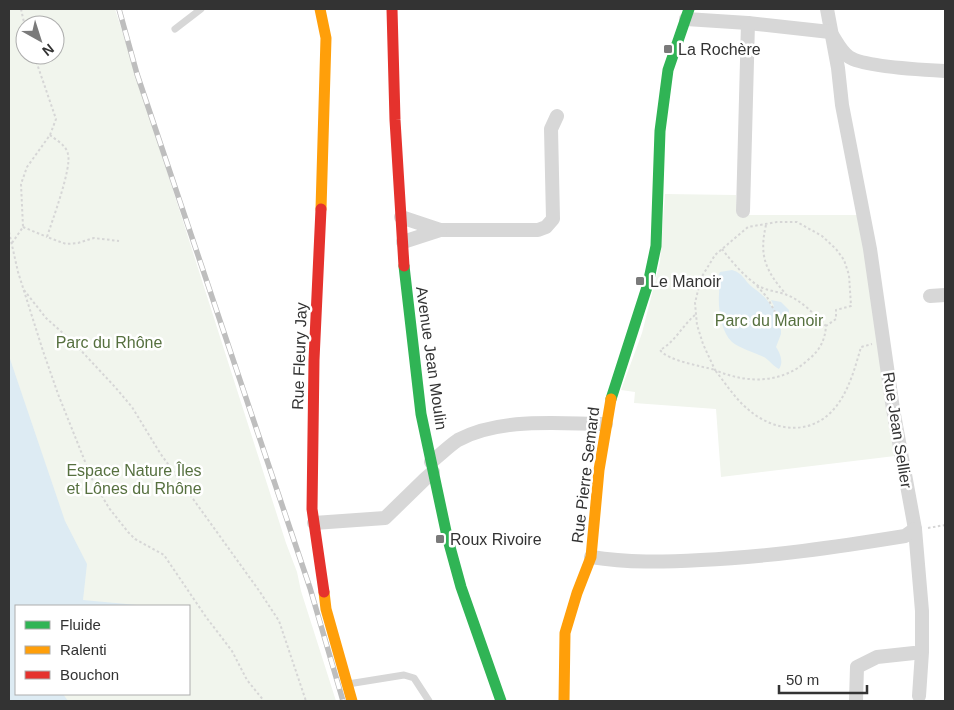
<svg xmlns="http://www.w3.org/2000/svg" width="954" height="710" font-family="Arial,sans-serif">
  <rect width="100%" height="100%" fill="#fff"/>
  <!-- green -->
  <g fill="#f1f5ed" fill-rule="evenodd">
    <path d="M9 9H115L286 543 297 572 301 591 336 701H9ZM25 25H55V55H25ZM16 606H189V694H16Z"/>
    <path d="M665 194 736 195 737 215H860L895 456 721 477 716 409 634 403 635 392 621 390 642 333 660 262Z"/>
  </g>
  <!-- water -->
  <g fill="#ddebf3">
    <path d="M732 270C743 273 744 280 751 286 761 294 764 295 772 307L774 306 771 300 781 302 789 310V314L781 326V334L776 347C780 353 784 362 779 369 773 366 769 360 764 357 755 353 739 348 732 342 721 332 718 309 719 294 720 287 716 278 720 272Z"/>
    <path d="M9 356 65 521 87 564 83 600 148 606H16V694H63L68 701H9Z"/>
  </g>
  <g fill="none" stroke-linecap="round" stroke-linejoin="round">
    <!-- path -->
    <g stroke="#d6d6d6" stroke-width="2" stroke-dasharray="2.5 2.5" stroke-linecap="butt">
      <path d="M21 9 25 27"/>
      <path d="M50 135C56 140 66 145 68 154 72 168 52 221 47 237L66 244 78 243 94 238 119 241"/>
      <path d="M766 225C759 255 765 270 785 293"/>
      <path d="M23 227 47 237"/>
      <path d="M9 232 18 272 43 351 58 394 92 479 109 508 128 532 135 539 164 555 206 617 232 651 247 680 264 701"/>
      <path d="M12 243 23 227 21 184 27 167 50 135 56 119 34 55"/>
      <path d="M722 249C732 262 744 276 757 285 766 291 777 291 787 295 801 300 815 315 826 326 825 340 820 350 809 359 783 384 747 384 715 370L703 344 697 325 695 303 701 278 715 255 748 227 777 222H797L822 236 836 249 844 260 849 275 851 306 836 310V319L826 326"/>
      <path d="M757 286 767 297 782 325"/>
      <path d="M24 290 46 318 74 343 115 387 132 407 160 453 260 592 279 621 306 701"/>
      <path d="M695 315C682 326 675 342 660 350 668 361 702 366 715 370 726 384 736 400 750 411 774 431 810 436 833 410 848 394 855 368 861 347L872 344"/>
      <path d="M928 528 945 525"/>
    </g>
    <!-- lane -->
    <g stroke="#d7d7d7" stroke-width="7">
      <path d="M175 29 201 9"/>
      <path d="M348 684 404 675 414 678 429 701"/>
    </g>
    <!-- street -->
    <g stroke="#d7d7d7" stroke-width="14">
      <path d="M827 9 838 68 842 105 870 249 893 409 915 529 922 611V652L919 696"/>
      <path d="M686 19 748 23 830 32C836 40 840 51 849 57 864 67 925 70 945 71"/>
      <path d="M743 211 748 23"/>
      <path d="M401 217 440 230H538L546 227 553 219 551 129 557 116"/>
      <path d="M403 242 440 230"/>
      <path d="M930 296 945 295"/>
      <path d="M431 462C440 455 449 446 458 440 500 417 560 424 606 424"/>
      <path d="M314 523 385 518 425 479 433 472"/>
      <path d="M591 557C628 563 664 562 701 560 769 557 837 547 905 536L915 529"/>
      <path d="M856 701 857 667 877 657 914 653"/>
    </g>
    <!-- fast -->
    <g stroke="#30b455" stroke-width="11">
      <path d="M404 266 421 414 447 536 461 587 501 701"/>
      <path d="M611 399 648 284 656 246 660 131 668 70 689 9"/>
    </g>
    <!-- slow -->
    <g stroke="#ff9f0a" stroke-width="11">
      <path d="M320 9 326 38 321 209"/>
      <path d="M324 592 326 609 352 701"/>
      <path d="M564 701 565 633 577 593 591 557 599 470 611 399"/>
    </g>
    <!-- jam -->
    <g stroke="#e5322d" stroke-width="11">
      <path d="M392 9 395 120 404 266"/>
      <path d="M321 209 314 360 312 509 324 592"/>
    </g>
    <defs>
      <path id="rail" d="M119 9 137 74 310 588 343 701"/>
    </defs>
    <!-- rail casing -->
    <use href="#rail" stroke="#bebebe" stroke-width="5.5"/>
    <!-- rail -->
    <use href="#rail" stroke="#fff" stroke-width="4" stroke-dasharray="11" stroke-linecap="butt"/>
  </g>
  <!-- markers -->
  <g fill="#7a7a7a" stroke="#fff" stroke-width="2">
    <rect x="663" y="44" width="10" height="10" rx="2.5"/>
    <rect x="635" y="276" width="10" height="10" rx="2.5"/>
    <rect x="435" y="534" width="10" height="10" rx="2.5"/>
  </g>
  <g text-anchor="middle" stroke-width="5" stroke-linejoin="round" paint-order="stroke">
    <!-- poi labels -->
    <g font-size="16" fill="#333" stroke="#fff" text-anchor="start">
      <text x="678" y="55">La Rochère</text>
      <text x="650" y="287">Le Manoir</text>
      <text x="450" y="545">Roux Rivoire</text>
    </g>
    <!-- park labels -->
    <g font-size="16" fill="#56703f" stroke="#fff">
      <text x="769" y="326">Parc du Manoir</text>
      <text x="109" y="348">Parc du Rhône</text>
      <text x="134" y="476">Espace Nature Îles<tspan x="134" dy="18">et Lônes du Rhône</tspan></text>
    </g>
    <!-- street labels -->
    <g font-size="16" fill="#333" stroke="#fff">
      <text transform="translate(299 356) rotate(-88)" y="6">Rue Fleury Jay</text>
      <text transform="translate(432 358) rotate(82)" y="6">Avenue Jean Moulin</text>
      <text transform="translate(898 430) rotate(81)" y="6">Rue Jean Sellier</text>
      <text transform="translate(585 475) rotate(-83)" y="6">Rue Pierre Semard</text>
    </g>
  </g>
  <!-- border -->
  <rect width="954" height="710" fill="none" stroke="#333333" stroke-width="20"/>
  <!-- legend -->
  <rect x="15" y="605" width="175" height="90" fill="#ffffff" stroke="#adadad"/>
  <rect x="25" y="621" width="25" height="8" fill="#30b455" stroke="#adadad"/>
  <text x="60" y="630" font-size="15" fill="#333333">Fluide</text>
  <rect x="25" y="646" width="25" height="8" fill="#ff9f0a" stroke="#adadad"/>
  <text x="60" y="655" font-size="15" fill="#333333">Ralenti</text>
  <rect x="25" y="671" width="25" height="8" fill="#e5322d" stroke="#adadad"/>
  <text x="60" y="680" font-size="15" fill="#333333">Bouchon</text>
  <!-- north arrow -->
  <g transform="translate(40 40) rotate(141)"><circle r="24" fill="#ffffff" stroke="#adadad"/>
  <path d="M0-4L9 19L0 12L-9 19Z" fill="#7a7a7a"/>
  <text y="-8" font-size="14" font-weight="bold" text-anchor="middle" fill="#333333">N</text>
  </g>
  <!-- scale -->
  <path d="M779 685v8h88v-8" fill="none" stroke="#333333" stroke-width="2.5"/>
  <text x="786" y="685" font-size="15" fill="#333333" stroke="#ffffff" stroke-width="4" paint-order="stroke">50 m</text>
</svg>
